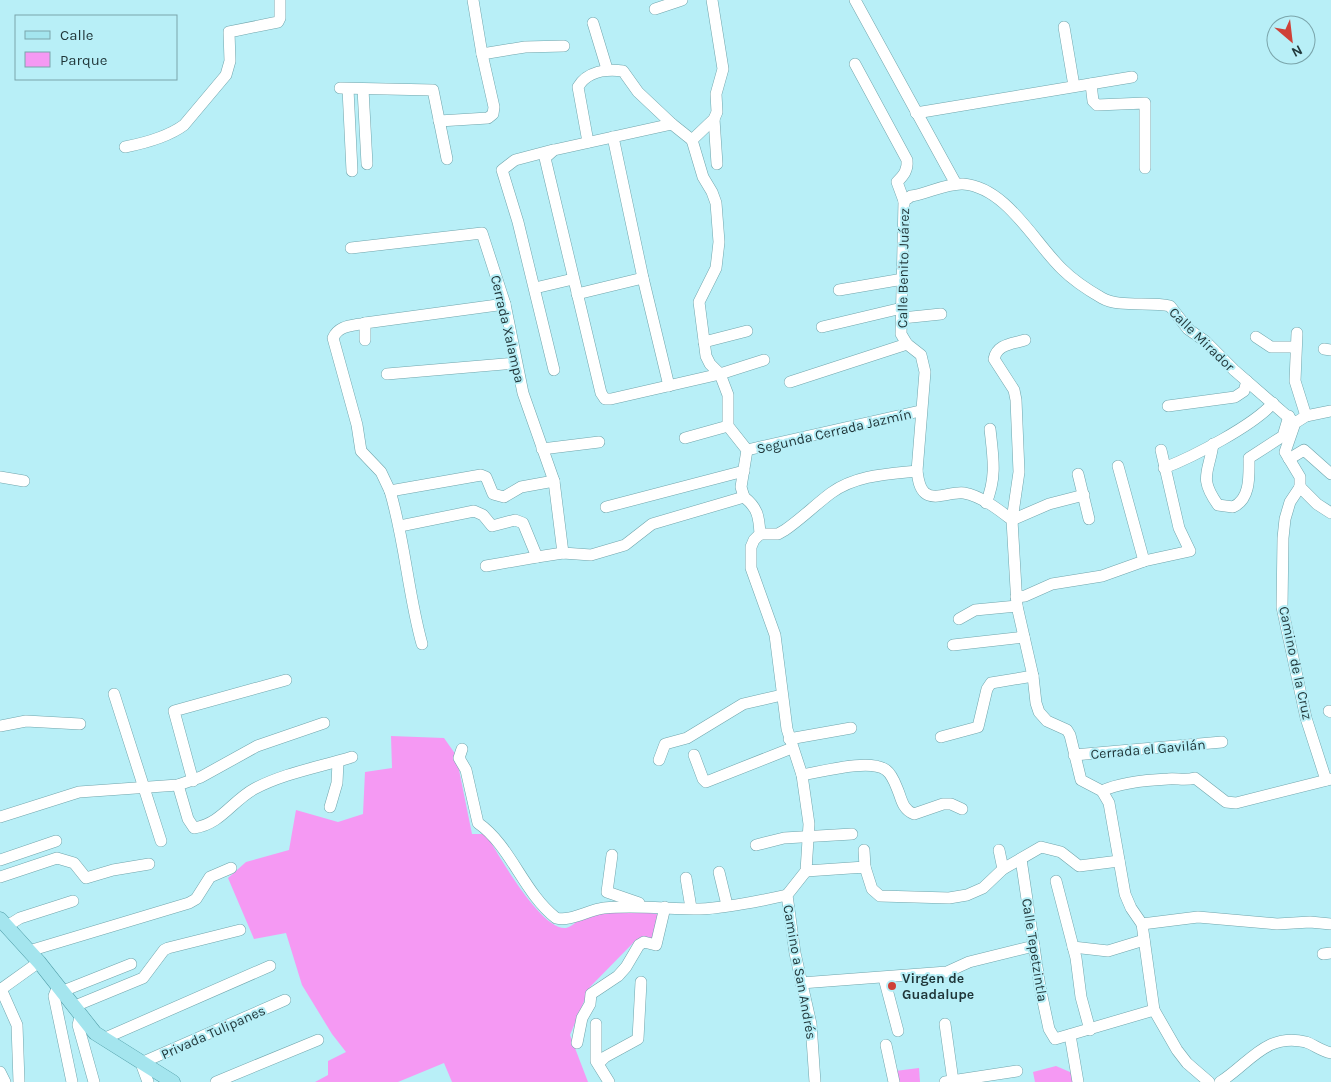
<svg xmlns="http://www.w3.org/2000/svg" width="1331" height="1082" font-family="Karla,sans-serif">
  <rect width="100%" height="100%" fill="#b8eff7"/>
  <!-- green -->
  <g fill="#f599f3">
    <path d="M391 736 444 738 456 755 472 834H486C498 854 541 931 566 928 572 927 577 920 582 918 607 909 633 911 658 914L653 938 636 940 590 987 570 1035 588 1082H452L444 1063 398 1082H315L328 1075V1061L346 1052 332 1034 302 985 286 933 254 939 228 878 246 862 289 850 296 810 338 822 363 814 365 772 392 768Z"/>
    <path d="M1056 1066 1070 1072 1076 1082H1035L1033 1072Z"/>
    <path d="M919 1068 920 1082H897L895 1071Z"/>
  </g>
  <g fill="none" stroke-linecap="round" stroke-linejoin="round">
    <defs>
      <g id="minor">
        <path d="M712 0 723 69 716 94 717 112 714 119 692 140 703 177 712 192 716 203 719 242 716 268 699 302 706 356 710 364 720 374 728 395V426L747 450 741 487 744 497"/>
        <path d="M855 0 956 184"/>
        <path d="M655 9 682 0"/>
        <path d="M593 23 607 69"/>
        <path d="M1064 27 1074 86"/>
        <path d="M482 54 525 47 564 46"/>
        <path d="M855 64 907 160C908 170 904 175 897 182L904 201"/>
        <path d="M1091 84 1093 101 1097 105 1145 103V168"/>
        <path d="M340 88 433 90 447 159"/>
        <path d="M348 89 352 171"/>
        <path d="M363 89 367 164"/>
        <path d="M916 113 1132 77"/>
        <path d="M714 119 717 164"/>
        <path d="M439 121 488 118 493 114 494 107 482 54 473 0"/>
        <path d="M613 137 643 278 669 386"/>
        <path d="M692 140 672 124 554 150 545 158 601 393 605 399H611L720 374 764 360"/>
        <path d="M588 142 578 87C587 71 607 69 623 71L638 92 672 124"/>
        <path d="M125 147C145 143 168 137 184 125L226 75 230 61 229 32 278 22 280 18V0"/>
        <path d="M553 150 515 160 502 170 518 222 554 370"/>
        <path d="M351 248 482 233 505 304 523 393 554 481 563 553"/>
        <path d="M535 288 573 279"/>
        <path d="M839 290 903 279"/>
        <path d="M577 294 643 278"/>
        <path d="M902 318 941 314"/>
        <path d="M365 323C352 326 339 325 333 338L357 425 361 451 381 472 390 491"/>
        <path d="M822 327 902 308"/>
        <path d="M1297 333 1295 381 1306 416"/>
        <path d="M1256 337 1271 347H1295"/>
        <path d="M365 340V323L505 304"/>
        <path d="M1025 340C1012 344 997 344 994 359L1014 390 1016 400 1019 472 1012 520 1049 504 1084 495"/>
        <path d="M704 342 747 331"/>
        <path d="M1324 349 1331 350"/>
        <path d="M387 374 516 363"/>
        <path d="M790 382 907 344"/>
        <path d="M1168 406 1235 397 1244 391 1247 381"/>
        <path d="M685 438 728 426"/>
        <path d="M1213 444C1209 473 1198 477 1218 505L1233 507C1251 499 1249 475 1249 458L1283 436 1289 416"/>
        <path d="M542 449 599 442"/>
        <path d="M747 450 920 411"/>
        <path d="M1289 459 1304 450 1331 474"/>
        <path d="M1118 466 1144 561"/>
        <path d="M1164 468C1193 457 1254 425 1273 403"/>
        <path d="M1078 474 1089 519"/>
        <path d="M0 477 24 481"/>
        <path d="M1300 487 1290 502 1285 519 1283 538 1282 607 1306 718 1326 780"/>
        <path d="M1300 487V477L1285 452 1295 423 1306 416 1331 411"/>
        <path d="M1300 487 1317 504 1331 513"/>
        <path d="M744 497C758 508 759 517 760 534L754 540 751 547V568L775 635 787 729 802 775 809 824 806 871 787 895 795 953 811 1024 815 1082"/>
        <path d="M986 503C997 477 993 457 990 429"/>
        <path d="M606 507 744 471"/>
        <path d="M400 526 474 511 483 515 492 526 515 520 523 523 537 557 563 553 591 555 625 545 652 524 744 497"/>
        <path d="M760 534H778L785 530C801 519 815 505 831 493 856 475 888 474 917 471"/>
        <path d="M486 566 537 557"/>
        <path d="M1016 597 1025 596 1052 584 1102 576 1144 561 1190 551 1179 528 1161 450"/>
        <path d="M959 619 975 610 1017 606"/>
        <path d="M422 644C408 594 405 541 390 491L481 475 486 477 493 494 504 497 521 487 554 481"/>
        <path d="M953 645 1024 637"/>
        <path d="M114 694 161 841"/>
        <path d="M1329 711 1331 712"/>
        <path d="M0 726 26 721 80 724"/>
        <path d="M941 737 978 727 987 689 991 683 1033 676"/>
        <path d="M789 739 851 728"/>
        <path d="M462 749 459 758 466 770 478 823C511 846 523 892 556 918 570 922 588 910 604 908 636 905 667 909 700 909 727 908 760 901 787 895"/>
        <path d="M694 755 703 779 706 782 792 748"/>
        <path d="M1074 755 1222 742"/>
        <path d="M659 760 665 744 687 738 743 704 782 695"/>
        <path d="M802 775C821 772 870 758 886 770 893 775 896 786 899 793 902 802 904 810 914 814L943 804H951L962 809"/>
        <path d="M193 781 174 711 286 680"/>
        <path d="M178 785 188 819 194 828C221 824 232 801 254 789 284 773 320 767 352 757"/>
        <path d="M1102 791C1121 782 1147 780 1168 779 1177 778 1185 781 1195 778L1226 802 1236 803 1331 779"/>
        <path d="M330 807 337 783 338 762"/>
        <path d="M0 817 79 792 178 785 201 777 257 746 324 723"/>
        <path d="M756 845 784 838 852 834"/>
        <path d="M864 850 865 867"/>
        <path d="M999 850 1003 869"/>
        <path d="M612 855 607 892 639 903"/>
        <path d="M1021 859 1040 987 1049 1029 1055 1039 1154 1010"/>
        <path d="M0 860 56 841"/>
        <path d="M806 871 865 867 872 889 880 896 949 898 967 895 983 888 1003 869 1041 847 1061 852 1079 866 1119 861"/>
        <path d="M719 872 727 905"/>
        <path d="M0 877 57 858 74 863 86 878 113 870 149 864"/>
        <path d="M686 878 691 908"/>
        <path d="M1056 881 1076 958 1081 997 1090 1030"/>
        <path d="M1142 924 1198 917 1277 924 1310 922 1331 924"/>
        <path d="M7 926 20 918 73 901"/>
        <path d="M1073 947 1108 951 1144 940"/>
        <path d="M29 951 189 903 196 899 210 877 231 868"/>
        <path d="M1323 954 1331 953"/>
        <path d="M884 978 898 1031"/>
        <path d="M801 983 947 972 969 962 1034 946"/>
        <path d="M58 986 54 996 72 1082"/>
        <path d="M1 989 17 1025 19 1082"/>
        <path d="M0 990 39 962"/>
        <path d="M63 991 131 964"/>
        <path d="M75 1006 143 978 164 950 168 948 240 930"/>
        <path d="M81 1014 78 1025 94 1082"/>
        <path d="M596 1024V1061L609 1082"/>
        <path d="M945 1024 953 1081"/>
        <path d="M1070 1035 1078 1082"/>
        <path d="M103 1039 270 966"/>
        <path d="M577 1043 582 1018 590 1004 591 994 618 976 626 967 639 945 644 942 656 945 665 907"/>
        <path d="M886 1045 894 1082"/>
        <path d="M599 1063 605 1057 638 1039 641 982"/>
        <path d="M0 1072 5 1082"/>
        <path d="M148 1082 141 1063 285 1000"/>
        <path d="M216 1082 318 1040"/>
        <path d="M945 1082 1017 1071"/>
        <path d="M1209 1082 1187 1063 1177 1050 1154 1010 1142 924 1131 908 1125 894 1109 803 1102 791 1081 780 1070 735 1067 730 1047 721 1039 712 1036 703 1033 676 1017 606 1012 520C998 509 981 496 964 493 952 491 935 501 925 493 919 488 918 478 917 471L925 372 921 355 907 344 901 334 904 201 911 196C927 194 946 183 963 184 1006 187 1034 242 1062 269 1073 280 1088 290 1102 298 1119 308 1151 301 1170 306L1188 329 1205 341 1234 370 1295 423"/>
        <path d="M1220 1082C1249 1064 1266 1032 1306 1042 1314 1045 1322 1051 1331 1053"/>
      </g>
      <path id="major" d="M0 919 39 962 95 1033 173 1082"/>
    </defs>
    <!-- minor casing -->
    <use href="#minor" stroke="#70a5ac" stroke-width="12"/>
    <!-- major casing -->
    <use href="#major" stroke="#4e9ca6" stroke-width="15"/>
    <!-- minor -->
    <use href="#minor" stroke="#fff" stroke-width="11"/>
    <!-- major -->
    <use href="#major" stroke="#a4e5ee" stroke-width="14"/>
  </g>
  <!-- markers -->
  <circle fill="#cf4138" stroke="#b8eff7" stroke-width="2" cx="892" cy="986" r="5"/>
  <g text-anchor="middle" stroke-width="4" stroke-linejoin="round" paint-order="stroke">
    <!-- street labels -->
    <g font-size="14" fill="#1f3538" stroke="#b8eff7">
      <text transform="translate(903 268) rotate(-89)" y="5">Calle Benito Juárez</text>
      <text transform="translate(508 329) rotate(77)" y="5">Cerrada Xalampa</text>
      <text transform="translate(1202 339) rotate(44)" y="5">Calle Mirador</text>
      <text transform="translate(834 431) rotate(-13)" y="5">Segunda Cerrada Jazmín</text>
      <text transform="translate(1296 663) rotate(78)" y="5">Camino de la Cruz</text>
      <text transform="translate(1148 749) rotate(-5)" y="5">Cerrada el Gavilán</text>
      <text transform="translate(1035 950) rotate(81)" y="5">Calle Tepetzintla</text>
      <text transform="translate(800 972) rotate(80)" y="5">Camino a San Andrés</text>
      <text transform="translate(213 1032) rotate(-24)" y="5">Privada Tulipanes</text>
    </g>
    <!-- poi labels -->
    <g font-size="14" font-weight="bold" fill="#1f3538" stroke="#b8eff7" text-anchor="start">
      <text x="902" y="983">Virgen de<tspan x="902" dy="16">Guadalupe</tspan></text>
    </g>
  </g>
  <!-- legend -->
  <rect x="15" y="15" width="162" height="65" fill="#b8eff7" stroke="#7ba5ab"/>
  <rect x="25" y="31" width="25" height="8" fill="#a4e5ee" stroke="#7ba5ab"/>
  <text x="60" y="40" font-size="15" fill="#1f3538">Calle</text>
  <rect x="25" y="52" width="25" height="15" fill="#f599f3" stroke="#7ba5ab"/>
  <text x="60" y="65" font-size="15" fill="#1f3538">Parque</text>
  <!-- north arrow -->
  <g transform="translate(1291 40) rotate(152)"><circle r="24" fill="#b8eff7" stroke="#7ba5ab"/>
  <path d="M0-4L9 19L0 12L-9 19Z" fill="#cf4138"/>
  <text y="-8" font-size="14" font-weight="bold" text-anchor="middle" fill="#1f3538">N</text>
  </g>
</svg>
